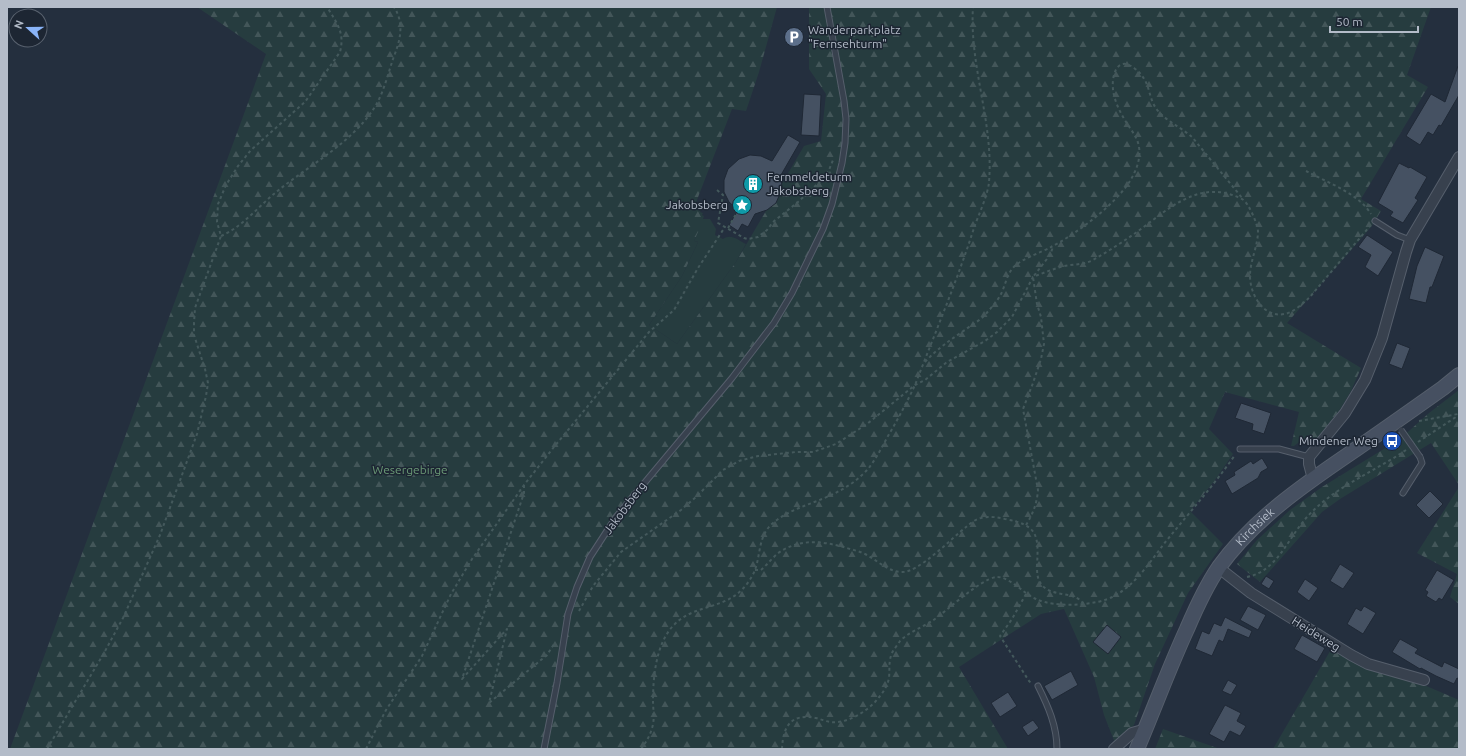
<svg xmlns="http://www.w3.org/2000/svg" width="1466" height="756" font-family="Ubuntu,sans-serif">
  <defs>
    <pattern id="forest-firs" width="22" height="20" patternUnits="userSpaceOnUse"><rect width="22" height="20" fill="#263c3f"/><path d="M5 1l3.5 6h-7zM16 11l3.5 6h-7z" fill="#435659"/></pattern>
  </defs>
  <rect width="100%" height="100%" fill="#242f3e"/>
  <!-- green -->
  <path fill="#263c3f" d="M695 203 700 206 699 209 701 210 700 212 703 213 702 215 704 216 703 219H710L716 229 715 235 723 239C731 233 738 240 746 244L736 262 677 344 649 325 682 276 698 242 694 241 702 221 695 205Z"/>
  <!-- forest -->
  <g fill="url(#forest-firs)">
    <path d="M197 7H777L759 72 746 111 732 109 695 205 703 221 694 241 698 242 682 276 649 325 677 344 736 262 804 146 821 141 826 94 809 69V7H1431L1407 75 1428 87 1361 199 1381 211 1371 227 1287 323 1361 368 1351 391 1339 411 1314 442 1302 440 1294 446H1291L1299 412 1225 392 1209 429 1233 454 1215 480 1190 511 1223 544 1188 593 1155 664 1134 725 1115 743 1104 715 1094 677 1064 609 1041 614 959 667 1008 749H10L266 54Z"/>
    <path d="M1459 390V485L1431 443 1340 499 1322 512 1260 582 1237 564 1257 540 1290 510 1322 487 1400 439 1429 413Z"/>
    <path d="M1459 487V604L1450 597 1457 574 1417 553Z"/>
    <path d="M1333 646 1459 700V749H1273Z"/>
    <path d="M1163 729 1220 749H1155Z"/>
  </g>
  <!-- building -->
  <g fill="#455162" stroke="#1f2835">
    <path d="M1458 66 1459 95 1441 126 1439 125 1433 135 1428 132 1420 145 1406 136 1431 94 1445 102Z"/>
    <path d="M804 94 821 95 819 136 801 135Z"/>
    <path d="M788 135 800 142 781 175 782 189 776 203 767 210 755 214 748 227 742 224 738 231 729 225 738 210 729 202 724 192V180L728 169 739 159 750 155 761 156 772 161Z"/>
    <path d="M1399 163 1409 168 1410 167 1427 177 1415 198 1418 200 1403 223 1390 216 1393 212 1378 203Z"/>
    <path d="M1367 235 1393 252 1378 276 1365 267 1371 255 1358 247Z"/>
    <path d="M1425 247 1444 256 1432 287H1430L1426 303 1409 299 1417 266Z"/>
    <path d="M1397 343 1410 348 1402 369 1389 364Z"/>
    <path d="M1241 403 1271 413 1264 434 1252 430 1253 424 1235 418Z"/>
    <path d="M1262 458 1268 468 1261 472 1258 478 1232 494 1225 481 1235 475 1234 472 1251 461 1253 464Z"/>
    <path d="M1430 491 1443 504 1429 518 1416 505Z"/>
    <path d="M1340 564 1354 573 1343 589 1330 581Z"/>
    <path d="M1437 570 1454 580 1442 600 1439 598 1436 602 1426 596 1428 592 1425 590Z"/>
    <path d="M1266 576 1274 581 1269 589 1261 584Z"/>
    <path d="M1305 579 1318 588 1309 601 1297 592Z"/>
    <path d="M1248 606 1266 615 1258 630 1240 620Z"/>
    <path d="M1364 606 1376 613 1363 634 1347 624 1356 608 1361 611Z"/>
    <path d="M1225 617 1252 631 1249 638 1228 629 1223 642 1219 640 1212 656 1195 649 1202 631 1209 634 1214 623 1221 626Z"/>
    <path d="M1107 625 1121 637 1108 654 1093 642Z"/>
    <path d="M1302 635 1325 648 1317 662 1294 649Z"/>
    <path d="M1400 639 1418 649 1415 653 1442 667 1444 662 1459 669V679L1457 678 1454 684 1436 676 1421 668 1420 669 1392 652Z"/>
    <path d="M1071 671 1078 685 1052 700 1044 686Z"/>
    <path d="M1228 680 1237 685 1231 695 1222 691Z"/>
    <path d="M1008 692 1017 706 1000 717 991 703Z"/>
    <path d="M1225 705 1241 713 1237 721 1246 726 1240 736 1230 731 1224 742 1209 734Z"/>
    <path d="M1033 720 1039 728 1028 736 1022 727Z"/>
  </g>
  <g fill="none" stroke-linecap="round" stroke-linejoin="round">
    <defs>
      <g id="service">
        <path d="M1375 221 1397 235 1410 240"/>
        <path d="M1240 449H1279L1309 457"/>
        <path d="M1403 493 1422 463 1420 457"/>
        <path d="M1038 686C1048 706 1057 726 1057 749"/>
        <path d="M544 749 557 683 568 614 577 587 590 557 616 517 732 378 774 323 792 293 823 229 832 204 842 163 845 143 846 119 844 101 827 7"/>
      </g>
      <g id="minor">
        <path d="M1313 479 1309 464V457L1345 413 1365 380 1382 338 1406 252 1410 240 1459 157"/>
        <path d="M1219 568 1251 593 1351 655 1368 664 1424 680"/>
        <path d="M1114 749 1132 733 1146 729"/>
      </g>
      <g id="secondary">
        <path id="s1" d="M1137 749C1154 709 1169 668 1187 629 1196 608 1206 586 1219 567 1253 520 1302 486 1349 454 1381 432 1412 410 1443 388L1459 375"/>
      </g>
    </defs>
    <!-- service casing -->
    <use href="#service" stroke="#565f6c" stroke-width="7"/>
    <!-- minor casing -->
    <use href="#minor" stroke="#565f6c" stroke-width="12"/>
    <!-- secondary casing -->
    <use href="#secondary" stroke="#565f6c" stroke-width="16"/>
    <!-- path -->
    <g stroke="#44595c" stroke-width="2" stroke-dasharray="3 3" stroke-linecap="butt">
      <path d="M1306 171C1328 183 1358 193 1371 214"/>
      <path d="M717 190 723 195 718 223 744 238 748 239 758 237 767 230 773 222 798 202 824 178 829 170 833 160"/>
      <path d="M728 228 743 202 750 207"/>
      <path d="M221 236C242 227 258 207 275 193 309 165 353 143 376 105 384 91 388 74 393 59 400 41 405 24 394 7"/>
      <path d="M925 362C937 349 950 340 965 330 971 325 979 321 984 316 990 309 997 302 1001 294 1006 284 1007 272 1016 265 1024 258 1042 252 1051 247 1076 234 1115 205 1130 181 1136 171 1141 159 1139 147 1138 140 1134 134 1130 128 1120 113 1109 94 1114 75 1115 70 1118 65 1123 64 1127 63 1131 66 1134 68 1153 82 1146 98 1159 112 1168 122 1182 128 1192 137L1243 199"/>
      <path d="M1419 421 1458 414"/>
      <path d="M1418 442 1459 415"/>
      <path d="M524 485V493L462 679 507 629 489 703 547 655 554 644"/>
      <path d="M1026 525C1033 514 1037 503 1038 490L1023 409 1033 383 1041 359 1044 344 1041 317 1037 304 1033 277 1050 255 1053 247"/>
      <path d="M755 570H761C768 564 775 554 783 550 804 538 826 542 847 548 853 550 859 551 865 554 877 560 888 572 902 572 918 573 952 538 966 527 970 524 975 519 981 518 989 516 997 517 1005 519 1037 525 1039 534 1037 565 1037 573 1037 579 1042 585 1052 598 1076 590 1084 605"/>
      <path d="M1247 577C1278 571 1288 537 1308 516 1334 487 1374 472 1406 450"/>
      <path d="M1026 594 1012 619 1000 636 1029 681 1031 683"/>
      <path d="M579 611 593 586 621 552 681 510 697 496 723 470 739 461 758 456 796 452H813L836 444 867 424 915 385 925 380 947 362 985 341 997 332 1012 317 1033 277C1043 273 1053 269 1064 266 1074 264 1084 265 1093 260 1107 252 1121 243 1134 234 1167 211 1198 177 1242 199 1249 203 1257 223 1258 231 1258 246 1250 261 1250 276 1250 294 1263 318 1284 314 1293 313 1302 304 1309 298L1370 226"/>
      <path d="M47 749 104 653 123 618 160 535 197 434 206 396 208 383 205 369 194 335V323L195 308 221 236 217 222 218 204 226 185 238 166 251 150 305 102 340 52C345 33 337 23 327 7"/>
      <path d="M366 749 386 710 422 656 451 594 472 559 524 485 554 447 649 332 674 310 698 268 725 227"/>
      <path d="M641 749C646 742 650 736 652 728 655 720 653 709 653 701 653 677 656 644 673 626 691 606 718 609 737 594 744 589 752 578 755 570 761 553 758 536 773 523 792 507 818 503 839 491 849 486 860 478 868 469 876 459 882 447 888 436 898 419 907 402 915 385 935 333 957 281 974 228 978 216 988 195 989 182 994 123 969 66 973 7"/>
      <path d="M782 749C783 726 791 713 816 718 823 720 829 723 837 722 851 721 865 712 875 702 881 695 887 688 889 678 890 669 888 660 893 651 895 648 898 644 900 641 909 632 921 628 932 621 947 611 979 580 996 577 1009 576 1024 594 1036 599 1054 608 1097 606 1114 596 1137 584 1151 560 1167 540 1190 512 1214 485 1235 455"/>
    </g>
    <!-- service -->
    <use href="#service" stroke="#38414e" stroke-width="5"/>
    <!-- minor -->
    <use href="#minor" stroke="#38414e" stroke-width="10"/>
    <!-- secondary -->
    <use href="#secondary" stroke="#465061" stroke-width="14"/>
    <defs>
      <path id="service-bridge" d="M1401 430 1420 457"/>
    </defs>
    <!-- service-bridge casing -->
    <use href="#service-bridge" stroke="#565f6c" stroke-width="7" stroke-linecap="butt"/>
    <!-- service-bridge -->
    <use href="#service-bridge" stroke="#38414e" stroke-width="5"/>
  </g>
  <!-- icons -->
  <defs>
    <symbol id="parking-disc" viewBox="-11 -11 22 22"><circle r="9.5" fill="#5c6f8a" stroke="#1d2633"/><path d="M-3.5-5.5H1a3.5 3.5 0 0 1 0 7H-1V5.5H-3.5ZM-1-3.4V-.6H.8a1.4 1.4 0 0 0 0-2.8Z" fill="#fff"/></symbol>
    <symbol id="building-disc" viewBox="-11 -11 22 22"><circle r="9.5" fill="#0f9aa8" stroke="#1d2633"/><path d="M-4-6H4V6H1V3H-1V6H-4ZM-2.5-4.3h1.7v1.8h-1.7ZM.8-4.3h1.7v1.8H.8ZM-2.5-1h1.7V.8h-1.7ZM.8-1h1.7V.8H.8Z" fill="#fff"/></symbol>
    <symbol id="sight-disc" viewBox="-11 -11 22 22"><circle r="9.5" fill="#0f9aa8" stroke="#1d2633"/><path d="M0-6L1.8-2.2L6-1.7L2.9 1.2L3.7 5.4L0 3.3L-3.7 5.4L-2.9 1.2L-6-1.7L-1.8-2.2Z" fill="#fff"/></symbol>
    <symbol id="bus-disc" viewBox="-11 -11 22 22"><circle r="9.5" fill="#1a4fb4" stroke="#1d2633"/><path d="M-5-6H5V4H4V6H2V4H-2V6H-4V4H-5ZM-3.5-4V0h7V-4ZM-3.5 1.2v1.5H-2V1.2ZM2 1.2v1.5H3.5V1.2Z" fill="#fff"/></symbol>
  </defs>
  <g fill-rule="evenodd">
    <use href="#parking-disc" x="783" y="26" width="22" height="22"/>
    <use href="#building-disc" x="742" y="173" width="22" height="22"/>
    <use href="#sight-disc" x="731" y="194" width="22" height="22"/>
    <use href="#bus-disc" x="1381" y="430" width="22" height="22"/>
  </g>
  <g text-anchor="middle" stroke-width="3" stroke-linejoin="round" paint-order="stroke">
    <!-- poi labels -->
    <g font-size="12" fill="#b4bcc9" stroke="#1d2633" text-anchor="start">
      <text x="808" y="34">Wanderparkplatz<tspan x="808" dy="14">"Fernsehturm"</tspan></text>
      <text x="767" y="181">Fernmeldeturm<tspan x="767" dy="14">Jakobsberg</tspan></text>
      <text x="728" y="209" text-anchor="end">Jakobsberg</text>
      <text x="1378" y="445" text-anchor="end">Mindener Weg</text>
    </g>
    <!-- park labels -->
    <g font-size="12" fill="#6b9a76" stroke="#1d2633">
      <text x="410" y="474">Wesergebirge</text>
    </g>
    <!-- street labels -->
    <g font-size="12" fill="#b4bcc9" stroke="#1d2633">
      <text transform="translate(625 508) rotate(-53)" y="4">Jakobsberg</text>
      <text dy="4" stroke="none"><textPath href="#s1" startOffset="254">Kirchsiek</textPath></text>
      <text transform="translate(1316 634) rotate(32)" y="4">Heideweg</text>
    </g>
  </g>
  <!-- border -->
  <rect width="1466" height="756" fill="none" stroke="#b4bcc9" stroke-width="16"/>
  <!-- north arrow -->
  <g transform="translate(28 28) rotate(291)"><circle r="19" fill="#1d2633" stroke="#59626f"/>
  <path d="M0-3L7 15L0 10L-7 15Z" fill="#8ab4f8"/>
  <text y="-6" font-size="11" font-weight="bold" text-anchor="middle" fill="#b4bcc9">N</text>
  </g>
  <!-- scale -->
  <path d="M1330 26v6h88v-6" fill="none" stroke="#b4bcc9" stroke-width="2"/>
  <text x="1336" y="26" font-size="12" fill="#b4bcc9" stroke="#1d2633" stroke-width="3" paint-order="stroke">50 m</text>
</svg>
